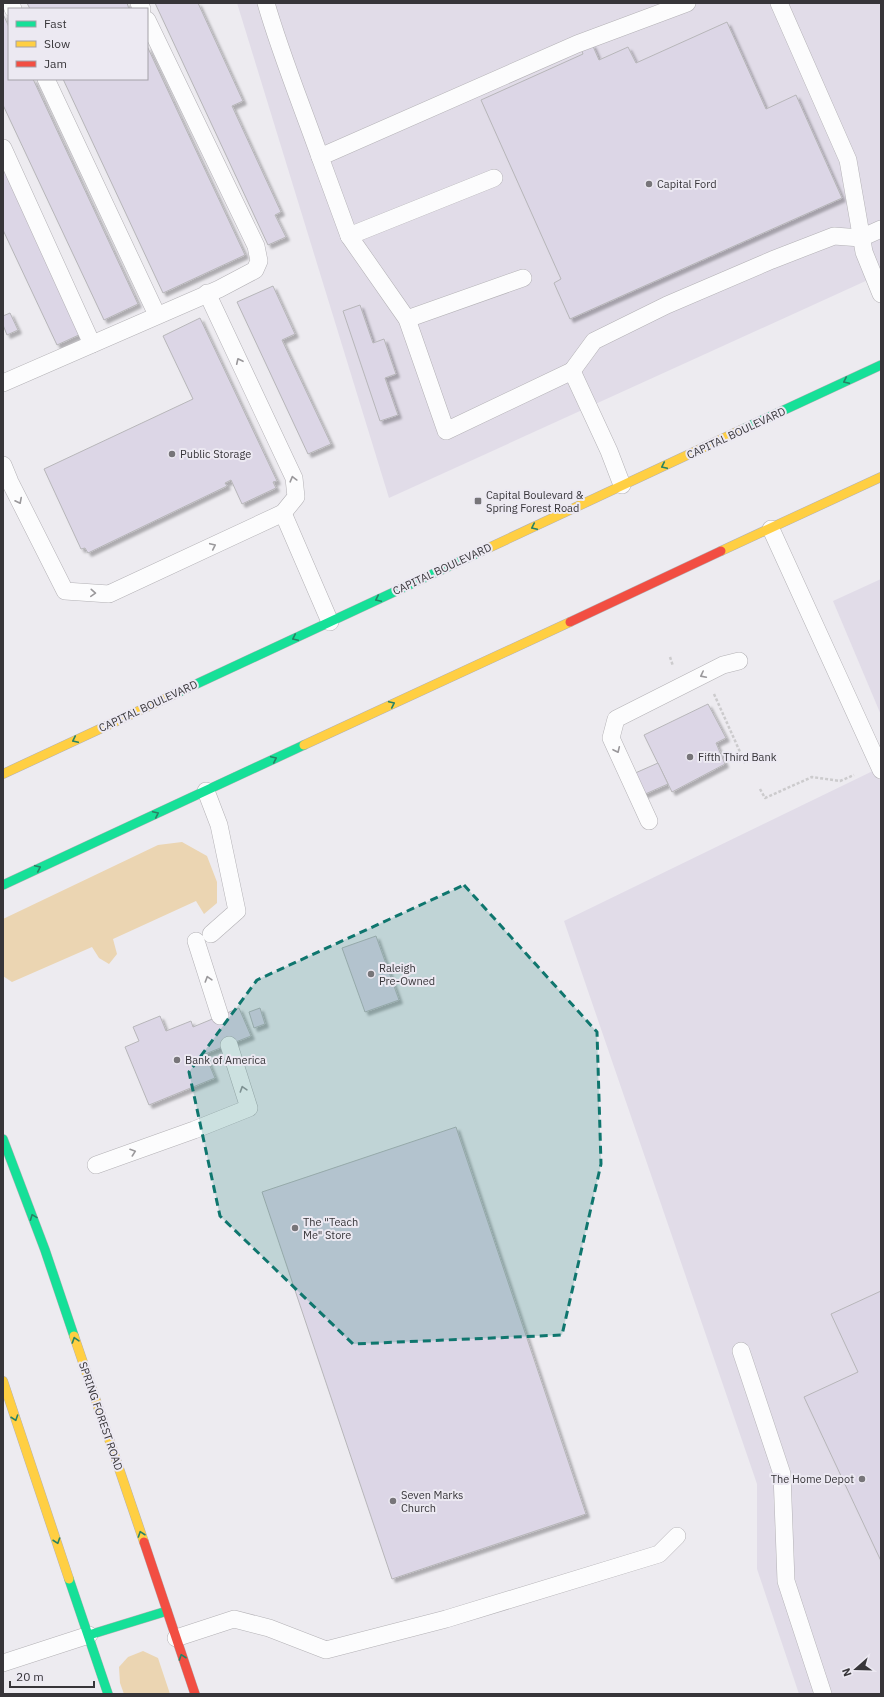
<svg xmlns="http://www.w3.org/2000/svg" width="884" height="1697" font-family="'IBM Plex Sans',sans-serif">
  <defs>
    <filter id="shadow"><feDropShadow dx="3.5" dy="3.5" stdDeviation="1" flood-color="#0004"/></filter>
  </defs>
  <rect width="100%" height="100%" fill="#edebf0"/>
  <!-- built -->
  <g fill="#e1dce8">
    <path d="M237 3H881V274L389 498Z"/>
    <path d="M881 579V715L833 601Z"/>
    <path d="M881 767V1694H799L757 1569V1484L564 921Z"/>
  </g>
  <!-- green -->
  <g fill="#ebd5b2">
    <path d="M182 842 207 856 217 882V903L204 914 196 901 113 939 117 954 109 964 99 958 92 947 12 982 3 976V919L158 845Z"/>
    <path d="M143 1651 158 1658 170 1694H124L120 1683 119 1667 128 1657Z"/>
  </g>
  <!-- building -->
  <g fill="#dcd6e6" stroke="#b7b6b9" filter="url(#shadow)">
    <path d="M27 3H127L129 9H30Z"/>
    <path d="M155 3H198L243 101 232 106 281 212 275 215 286 237 268 245Z"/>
    <path d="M3 14 9 27V79H33L138 304 104 320 3 105Z"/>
    <path d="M727 22 766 109 796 95 842 198 570 319 554 283 561 279 481 100 583 54 581 49 592 44 599 60 628 47 636 63Z"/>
    <path d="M147 46 245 255 163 293 63 79H147Z"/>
    <path d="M3 167 81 334 57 345 3 230Z"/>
    <path d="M273 286 295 334 282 340 331 444 308 454 237 302Z"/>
    <path d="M360 305 373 343 384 339 396 374 385 378 398 415 380 421 343 311Z"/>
    <path d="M10 313 18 330 7 335 3 325V316Z"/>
    <path d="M200 318 277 481 273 482 276 488 242 504 231 480 225 483 227 486 88 553 85 548 81 549 44 469 193 399 163 336Z"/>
    <path d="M708 704 726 738 716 743 725 764 672 792 644 735Z"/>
    <path d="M658 763 668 784 643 795 633 774Z"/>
    <path d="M376 936 399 1000 365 1012 342 948Z"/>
    <path d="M239 1008 251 1036 205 1054 215 1078 149 1105 125 1047 139 1041 133 1027 160 1016 166 1031 191 1021 193 1027Z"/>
    <path d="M260 1008 265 1024 254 1028 249 1012Z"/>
    <path d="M456 1127 586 1514 392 1579 262 1192Z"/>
    <path d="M881 1291V1561L804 1397 858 1372 831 1314Z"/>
  </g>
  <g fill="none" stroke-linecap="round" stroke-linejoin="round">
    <defs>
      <g id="lane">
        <path d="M11 3 13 9"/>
        <path d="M139 3 142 9"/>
        <path d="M266 3C281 55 302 106 320 157"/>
        <path d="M779 3 848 160 864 252 881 294"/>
        <path d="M46 79 157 315"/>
        <path d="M3 148 92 344"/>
        <path d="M349 236 494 178"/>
        <path d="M407 319 523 278"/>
        <path d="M572 371 594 341 667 305 772 260 834 236 861 238 881 229"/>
        <path d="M3 383 219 289 255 270 259 261 256 246 147 20"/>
        <path d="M3 465 10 482 65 591 109 594 283 513 296 497 294 478 207 293"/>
        <path d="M622 485 609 451 572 371 446 431 407 319 349 236 320 157 577 44 687 3"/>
        <path d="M283 513 330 622"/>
        <path d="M771 529 881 770"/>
        <path d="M206 791 219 825 237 911 211 934"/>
        <path d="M649 821 611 738 616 719 723 665 739 661"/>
        <path d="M196 941 220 1016"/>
        <path d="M96 1165 194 1130 249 1108 229 1045"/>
        <path d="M741 1351 782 1474 786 1581 823 1694"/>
        <path d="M176 1638 234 1619 269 1628 326 1650 446 1619 659 1554 677 1536"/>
        <path d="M3 1663 89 1635"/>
      </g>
      <g id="fast">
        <path d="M743 429 881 365"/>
        <path d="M175 694 482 551"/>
        <path d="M3 885 304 745"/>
        <path d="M3 1139 45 1250 74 1336"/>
        <path d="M69 1579 108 1694"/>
        <path d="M89 1635 167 1611"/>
      </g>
      <g id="slow">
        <path d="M482 551 743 429"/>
        <path d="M721 551 881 477"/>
        <path d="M304 745 570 622"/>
        <path d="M3 774 175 694"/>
        <path d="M74 1336 144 1542"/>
        <path d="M3 1381 69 1579"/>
      </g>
      <g id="jam">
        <path d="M570 622 721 551"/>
        <path d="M144 1542 195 1694"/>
      </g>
    </defs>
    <!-- lane casing -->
    <use href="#lane" stroke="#b3b1b5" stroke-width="18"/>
    <!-- fast casing -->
    <use href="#fast" stroke="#b3b1b5" stroke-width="10"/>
    <!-- slow casing -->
    <use href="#slow" stroke="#b3b1b5" stroke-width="10"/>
    <!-- jam casing -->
    <use href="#jam" stroke="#b3b1b5" stroke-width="10"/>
    <!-- path -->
    <g stroke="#cccbcd" stroke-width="2.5" stroke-dasharray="3 2" stroke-linecap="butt">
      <path d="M670 657 673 666"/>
      <path d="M714 694 745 763"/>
      <path d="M760 789 765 798 812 777 840 781 854 775"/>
    </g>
    <!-- lane -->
    <use href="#lane" stroke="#fcfcfd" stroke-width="17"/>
    <!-- fast -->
    <use href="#fast" stroke="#16e098" stroke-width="9"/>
    <!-- slow -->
    <use href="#slow" stroke="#ffcf43" stroke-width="9"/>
    <!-- jam -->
    <use href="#jam" stroke="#f24e42" stroke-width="9"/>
  </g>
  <!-- one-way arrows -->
  <defs><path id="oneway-chevron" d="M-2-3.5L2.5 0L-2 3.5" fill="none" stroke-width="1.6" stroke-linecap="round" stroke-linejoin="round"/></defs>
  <g stroke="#9a989b">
    <use href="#oneway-chevron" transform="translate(239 361) rotate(-115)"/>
    <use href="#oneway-chevron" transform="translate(293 479) rotate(-105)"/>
    <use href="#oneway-chevron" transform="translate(19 501) rotate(63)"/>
    <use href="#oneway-chevron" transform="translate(213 546) rotate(-25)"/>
    <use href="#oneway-chevron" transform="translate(93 593) rotate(4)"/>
    <use href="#oneway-chevron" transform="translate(703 675) rotate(153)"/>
    <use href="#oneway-chevron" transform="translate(617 750) rotate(65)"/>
    <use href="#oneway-chevron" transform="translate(208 979) rotate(-107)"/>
    <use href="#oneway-chevron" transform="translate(243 1089) rotate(-108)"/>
    <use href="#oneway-chevron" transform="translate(133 1152) rotate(-19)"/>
  </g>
  <g stroke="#288264">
    <use href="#oneway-chevron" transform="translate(846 381) rotate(155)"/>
    <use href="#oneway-chevron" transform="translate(664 466) rotate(155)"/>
    <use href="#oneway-chevron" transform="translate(534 527) rotate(155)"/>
    <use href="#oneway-chevron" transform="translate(378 599) rotate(155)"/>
    <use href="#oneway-chevron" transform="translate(295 638) rotate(155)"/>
    <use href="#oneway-chevron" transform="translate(392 704) rotate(-25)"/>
    <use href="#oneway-chevron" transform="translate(75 740) rotate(155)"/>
    <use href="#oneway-chevron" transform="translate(274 759) rotate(-25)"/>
    <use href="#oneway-chevron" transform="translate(156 814) rotate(-25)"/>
    <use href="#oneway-chevron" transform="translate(38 868) rotate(-25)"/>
    <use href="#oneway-chevron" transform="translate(33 1217) rotate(-111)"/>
    <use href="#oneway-chevron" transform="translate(75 1340) rotate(-108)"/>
    <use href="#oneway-chevron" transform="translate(15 1418) rotate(71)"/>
    <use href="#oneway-chevron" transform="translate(141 1534) rotate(-109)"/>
    <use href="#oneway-chevron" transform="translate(57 1541) rotate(71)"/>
    <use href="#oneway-chevron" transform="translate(182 1657) rotate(-109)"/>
  </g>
  <!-- marked area -->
  <path fill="#0f766e" fill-opacity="0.2" stroke="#0f766e" stroke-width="3" stroke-dasharray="8 5" stroke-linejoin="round" d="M464 885 597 1032 601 1164 562 1335 353 1344 220 1216 189 1072 257 980Z"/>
  <!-- markers -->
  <g fill="#777579" stroke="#ece9f2" stroke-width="1.5">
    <circle cx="649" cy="184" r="4"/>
    <circle cx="172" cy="454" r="4"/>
    <rect x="474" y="497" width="8" height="8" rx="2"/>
    <circle cx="690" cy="757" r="4"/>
    <circle cx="371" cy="974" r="4"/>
    <circle cx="177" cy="1060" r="4"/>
    <circle cx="295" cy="1228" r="4"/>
    <circle cx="862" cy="1479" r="4"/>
    <circle cx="393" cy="1501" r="4"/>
  </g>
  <g text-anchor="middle" stroke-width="4" stroke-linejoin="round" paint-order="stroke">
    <!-- poi labels -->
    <g font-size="11" fill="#373539" stroke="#ece9f2" text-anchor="start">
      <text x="657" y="188">Capital Ford</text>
      <text x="180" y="458">Public Storage</text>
      <text x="486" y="499">Capital Boulevard &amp;<tspan x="486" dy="13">Spring Forest Road</tspan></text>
      <text x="698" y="761">Fifth Third Bank</text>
      <text x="379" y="972">Raleigh<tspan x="379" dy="13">Pre-Owned</tspan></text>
      <text x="185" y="1064">Bank of America</text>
      <text x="303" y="1226">The "Teach<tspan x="303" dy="13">Me" Store</tspan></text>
      <text x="854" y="1483" text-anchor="end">The Home Depot</text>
      <text x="401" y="1499">Seven Marks<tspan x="401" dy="13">Church</tspan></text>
    </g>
    <!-- street labels -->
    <g font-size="11" fill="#373539" stroke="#ece9f2">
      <text transform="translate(736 433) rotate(-25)" y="4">CAPITAL BOULEVARD</text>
      <text transform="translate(442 569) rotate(-25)" y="4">CAPITAL BOULEVARD</text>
      <text transform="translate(148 706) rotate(-25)" y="4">CAPITAL BOULEVARD</text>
      <text transform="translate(101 1416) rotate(71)" y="4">SPRING FOREST ROAD</text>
    </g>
  </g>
  <!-- border -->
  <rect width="884" height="1697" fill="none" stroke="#373539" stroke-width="8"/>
  <!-- legend -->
  <rect x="8" y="8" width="140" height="72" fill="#ece9f2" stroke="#a4a1a8"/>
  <rect x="16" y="21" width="20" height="6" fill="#16e098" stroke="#a4a1a8"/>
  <text x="44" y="28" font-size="12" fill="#373539">Fast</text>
  <rect x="16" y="41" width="20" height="6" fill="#ffcf43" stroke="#a4a1a8"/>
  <text x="44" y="48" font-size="12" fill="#373539">Slow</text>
  <rect x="16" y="61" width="20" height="6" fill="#f24e42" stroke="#a4a1a8"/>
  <text x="44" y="68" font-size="12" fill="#373539">Jam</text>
  <!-- north arrow -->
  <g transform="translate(856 1669) rotate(250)" stroke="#ece9f2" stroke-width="3" paint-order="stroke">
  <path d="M0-3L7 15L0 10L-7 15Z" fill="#373539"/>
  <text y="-6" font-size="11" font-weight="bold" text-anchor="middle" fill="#373539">N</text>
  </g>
  <!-- scale -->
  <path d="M10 1681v6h84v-6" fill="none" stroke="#373539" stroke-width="2"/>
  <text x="16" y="1681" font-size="12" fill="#373539" stroke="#ece9f2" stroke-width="3" paint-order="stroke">20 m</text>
</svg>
